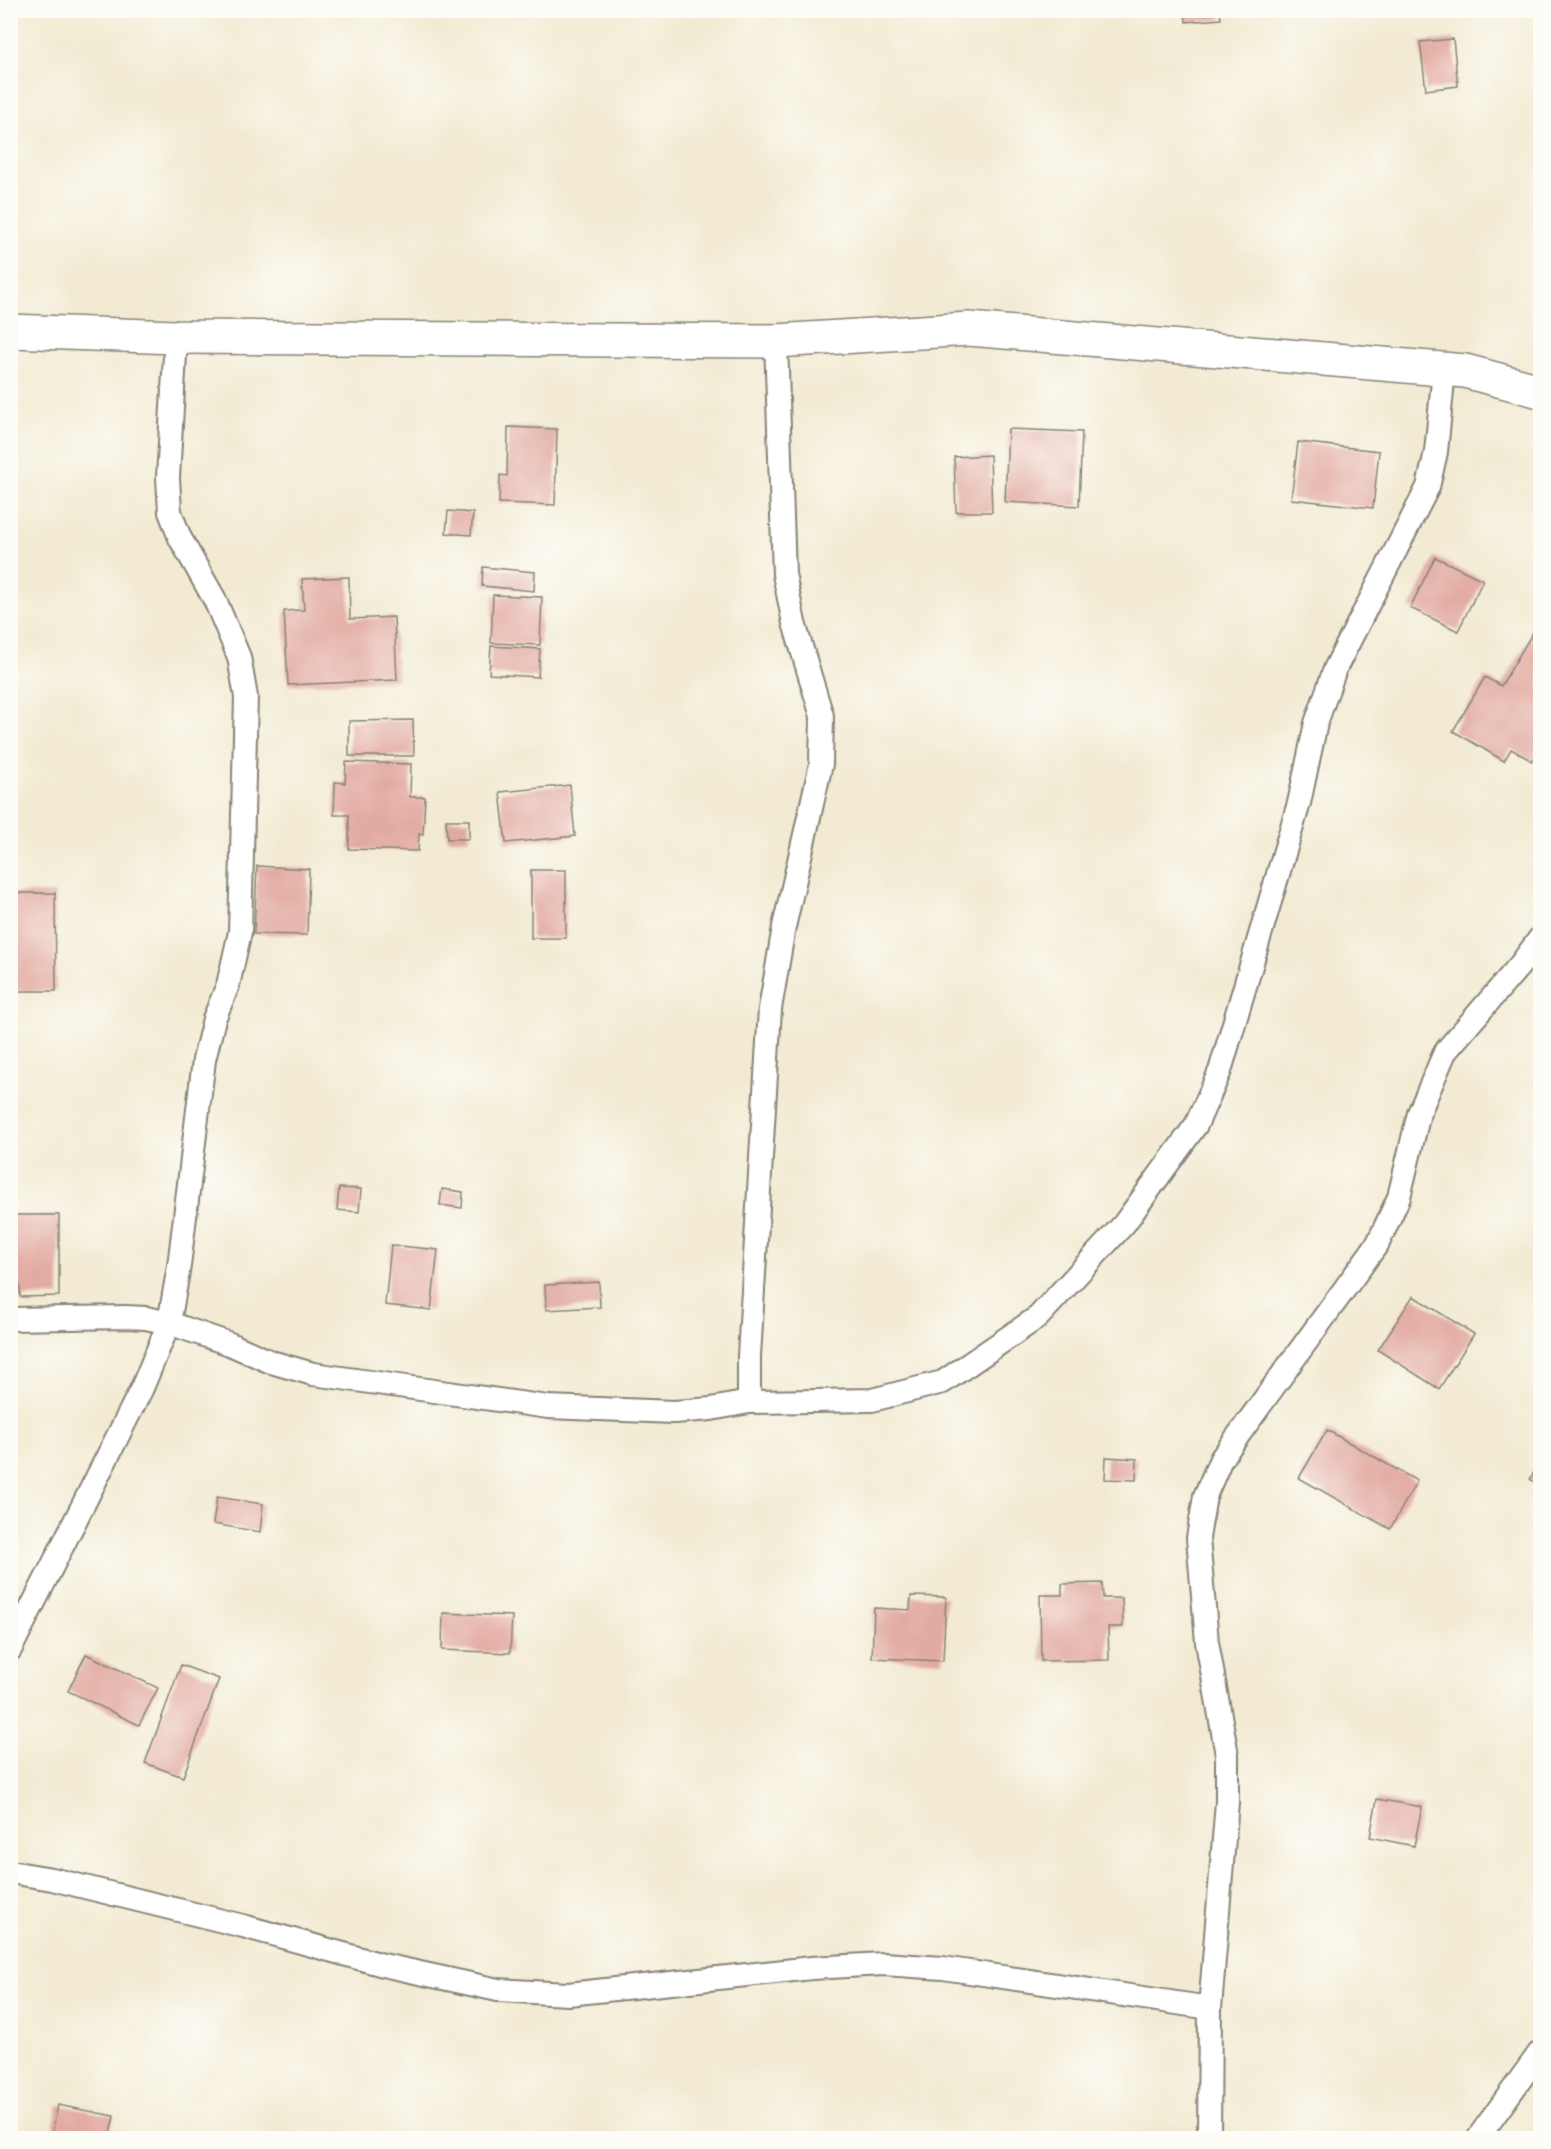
<svg xmlns="http://www.w3.org/2000/svg" width="1551" height="2149" font-family="'Architects Daughter',sans-serif">
  <rect width="100%" height="100%" fill="#fdfcf7"/>
  <filter id="ink" filterUnits="userSpaceOnUse"><feTurbulence type="fractalNoise" baseFrequency=".0167" numOctaves="2"/><feDisplacementMap in="SourceGraphic" scale="12" xChannelSelector="R" yChannelSelector="G"/><feConvolveMatrix kernelMatrix="1 2 1 2 8 2 1 2 1" color-interpolation-filters="sRGB"/></filter>
  <filter id="wash" filterUnits="userSpaceOnUse"><feTurbulence type="fractalNoise" baseFrequency=".008" numOctaves="4" result="noise"/><feDisplacementMap in="SourceGraphic" scale="24" xChannelSelector="R" yChannelSelector="G"/><feGaussianBlur stdDeviation="1.35" result="paint"/><feColorMatrix in="noise" values="0 0 0 0 0 0 0 0 0 0 0 0 0 0 0 0 0 1.4 0 .05"/><feComposite in="paint" operator="in"/></filter>
  <g filter="url(#wash)">
    <rect width="100%" height="100%" fill="#f2ead2"/>
    <g id="blocks">
      <!-- building -->
      <g fill="#e2aba2">
        <path d="M1185 10H1220L1221 19 1186 22Z"/>
        <path d="M1453 39 1458 86 1426 90 1420 42Z"/>
        <path d="M508 427 557 429 555 505 499 503 500 475 507 476Z"/>
        <path d="M1008 429 1082 432 1079 506 1005 502Z"/>
        <path d="M1298 442 1379 451 1373 508 1291 499Z"/>
        <path d="M990 455 992 512H956L954 457Z"/>
        <path d="M448 511 473 513 471 535 446 533Z"/>
        <path d="M1435 557 1483 580 1458 631 1410 608Z"/>
        <path d="M483 567 535 572 534 591 482 586Z"/>
        <path d="M349 577 350 619 394 617 397 680 288 685 284 611 304 610 302 579Z"/>
        <path d="M493 595 542 597 540 645 491 643Z"/>
        <path d="M1533 632 1540 637V747L1532 761 1511 749 1504 761 1453 731 1485 677 1501 686Z"/>
        <path d="M491 646 540 649 538 677 489 674Z"/>
        <path d="M413 720 414 756H349V721Z"/>
        <path d="M346 762 411 764 410 797H425L423 835 419 834 418 851 349 849V815H334L335 782 345 783Z"/>
        <path d="M570 785 575 836 506 843 500 792Z"/>
        <path d="M446 820H469V839H447Z"/>
        <path d="M257 866 309 869 307 935 254 934Z"/>
        <rect x="531" y="870" width="35" height="68"/>
        <path d="M10 893H55L56 991H10Z"/>
        <path d="M339 1188 361 1189 359 1212 337 1210Z"/>
        <path d="M442 1189 463 1192 462 1208 440 1205Z"/>
        <path d="M10 1215H59V1296L20 1297V1285L10 1286Z"/>
        <path d="M391 1245 438 1250 431 1310 385 1305Z"/>
        <path d="M599 1282 600 1307 546 1310 545 1285Z"/>
        <path d="M1413 1296 1474 1334 1439 1389 1378 1350Z"/>
        <path d="M1327 1430 1417 1481 1390 1529 1299 1478Z"/>
        <path d="M1106 1457 1137 1459 1136 1480 1105 1479Z"/>
        <path d="M1540 1462V1486L1530 1479Z"/>
        <path d="M217 1497 263 1504 260 1532 213 1524Z"/>
        <path d="M1102 1583 1103 1598H1122L1123 1627H1108L1109 1660 1041 1661 1040 1595H1062V1584Z"/>
        <path d="M911 1596 946 1597 943 1661 872 1658 874 1608 910 1610Z"/>
        <path d="M443 1613 512 1616 510 1653 442 1650Z"/>
        <path d="M86 1654 158 1688 139 1725 68 1691Z"/>
        <path d="M181 1665 219 1679 183 1777 145 1763Z"/>
        <path d="M1377 1799 1422 1807 1414 1846 1370 1837Z"/>
        <path d="M58 2105 114 2116 109 2138H51Z"/>
      </g>
    </g>
  </g>
  <g filter="url(#ink)">
    <use href="#blocks" fill-opacity="0" stroke="#878377" stroke-width="1.5"/>
    <g fill="none" stroke-linecap="round" stroke-linejoin="round">
      <defs>
        <g id="lane">
          <path d="M10 1319 126 1317 146 1318 169 1323 230 1344 271 1362 313 1374 548 1407 674 1412 711 1409 749 1402V1356L770 1009 784 927 821 764 822 716 794 623 784 574 776 341"/>
          <path d="M749 1402 872 1400 943 1382 1038 1317 1124 1224 1196 1125 1220 1071 1299 803 1316 723 1335 669 1428 487 1436 452 1444 370"/>
          <path d="M10 1650 142 1388 169 1323 179 1266 204 1060 214 1019 228 985 240 932 246 697 239 657 215 600 180 538 170 512 168 478 176 337"/>
          <path d="M10 1872 52 1879 243 1926 383 1965 498 1990 568 1994 812 1968 883 1964 943 1968 1210 2008"/>
          <path d="M1209 2138 1210 2008 1227 1802V1755L1207 1642 1198 1538 1205 1496 1221 1459 1378 1243 1399 1197 1419 1113 1445 1052 1520 965 1540 938"/>
          <path d="M1478 2138 1540 2052"/>
        </g>
        <path id="street" d="M10 331 176 337 776 341 969 329 1465 371 1540 391"/>
      </defs>
      <!-- lane casing -->
      <use href="#lane" stroke="#878377" stroke-width="26"/>
      <!-- street casing -->
      <use href="#street" stroke="#878377" stroke-width="36"/>
      <!-- lane -->
      <use href="#lane" stroke="#fff" stroke-width="22"/>
      <!-- street -->
      <use href="#street" stroke="#fff" stroke-width="33"/>
    </g>
  </g>
  <!-- margin -->
  <rect width="1551" height="2149" fill="none" stroke="#fdfcf7" stroke-width="36"/>
</svg>
